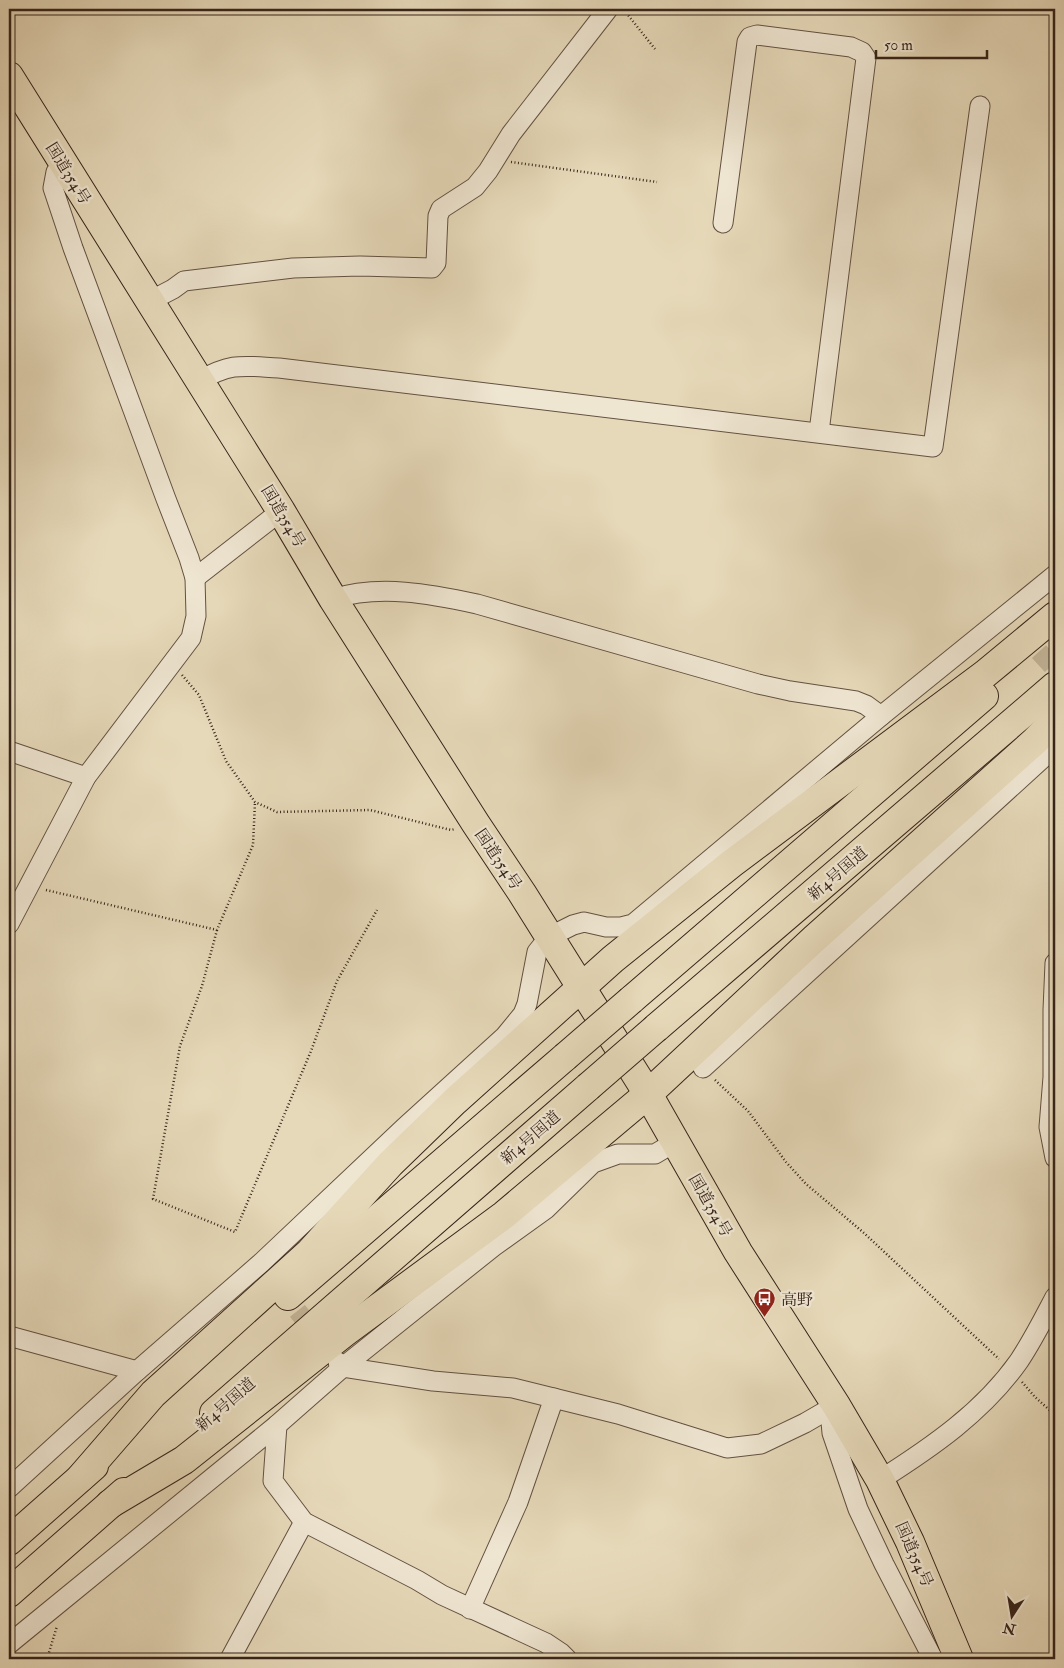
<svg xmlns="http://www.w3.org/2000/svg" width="1064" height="1668" font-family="'IM FELL Double Pica','Noto Serif JP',serif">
  <rect width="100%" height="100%" fill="#e6d9b9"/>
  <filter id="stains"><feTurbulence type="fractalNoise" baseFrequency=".004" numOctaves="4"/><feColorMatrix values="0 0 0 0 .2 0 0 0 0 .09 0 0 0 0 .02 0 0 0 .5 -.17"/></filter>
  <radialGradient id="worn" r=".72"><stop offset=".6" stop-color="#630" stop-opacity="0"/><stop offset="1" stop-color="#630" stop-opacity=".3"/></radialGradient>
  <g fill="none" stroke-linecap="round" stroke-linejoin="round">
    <!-- minor-tunnel -->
    <g stroke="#c3b599" stroke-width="19" stroke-dasharray="19 9" stroke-linecap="butt">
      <path d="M1020 631 1055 669"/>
      <path d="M280 1289 319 1338"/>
    </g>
    <defs>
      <g id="minor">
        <path d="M723 223 747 42 750 37 757 35 851 47 862 52 866 58 819 432"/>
        <path d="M150 301 173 289 184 281 293 268 360 266 432 268 436 263 438 216 441 209 475 187 488 171 511 134 608 9"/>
        <path d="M199 381C232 362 243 366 279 368L933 447 980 106"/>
        <path d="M195 578 281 511"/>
        <path d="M333 599C379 584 431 594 477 604L758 684 790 691 856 701 866 705 881 716"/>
        <path d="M9 751 86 777"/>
        <path d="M9 924 86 777 191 638 196 616 195 578 189 558 166 499 73 248 53 188 56 172 62 163"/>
        <path d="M1055 963 1053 1010V1077L1049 1127 1055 1158"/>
        <path d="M703 1068 1055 747"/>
        <path d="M9 1336 137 1371"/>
        <path d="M338 1362 343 1367 433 1381 513 1388 618 1414 727 1448 761 1444 805 1423 836 1405"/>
        <path d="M836 1405 831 1422 832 1433 858 1509 884 1564 933 1659"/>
        <path d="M277 1425 273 1481 304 1522 417 1580 442 1595 546 1643 561 1653 567 1659"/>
        <path d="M880 1480C932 1447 983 1412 1019 1361 1033 1340 1044 1318 1055 1297"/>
        <path d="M9 1488 137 1371 261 1263 405 1127 505 1036 523 1014 527 1004 537 952 549 937 573 925 584 922 606 927H621L633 924 881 716 1055 575"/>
        <path d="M470 1609 518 1502 554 1398"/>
        <path d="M9 1644 277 1425 343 1367 493 1247 546 1209 593 1163 618 1154H655L675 1142"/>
        <path d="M230 1659 304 1522"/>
      </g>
      <g id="highway">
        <path d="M9 76 281 511 333 599 476 824 522 893 648 1094 738 1252 836 1405 880 1480 910 1542 959 1659"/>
        <path d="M631 1000 984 696"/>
        <path d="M656 1028 1055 686"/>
        <path d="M288 1296 565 1057"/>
        <path d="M214 1413 588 1087"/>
        <path d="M81 1477 153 1394 309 1253 390 1164 455 1101 613 959 731 864 985 674 1055 616"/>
        <path d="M110 1504 184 1460 344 1333 504 1215 648 1094 814 939 1035 741 1055 720"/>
        <path d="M9 1541 94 1466"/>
        <path d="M9 1593 124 1492"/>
      </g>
    </defs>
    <!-- minor casing -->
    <use href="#minor" stroke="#635142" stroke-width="21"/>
    <!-- highway casing -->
    <use href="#highway" stroke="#37241a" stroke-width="30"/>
    <!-- path -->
    <g stroke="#37241a" stroke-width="2.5" stroke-dasharray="1 2.5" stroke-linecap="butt">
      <path d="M624 10 655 49"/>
      <path d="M511 162 657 182"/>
      <path d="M182 675 199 695 226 761 255 802 277 812 370 810 451 830 455 829"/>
      <path d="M46 890 217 930 253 845 255 802"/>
      <path d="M217 930 202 986 180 1046 153 1199 235 1232 311 1051 337 981 377 910"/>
      <path d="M715 1080 748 1111 786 1162 806 1184 864 1233 999 1359"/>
      <path d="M1022 1382 1035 1397 1055 1415"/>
      <path d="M47 1659 57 1626"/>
    </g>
    <!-- minor -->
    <use href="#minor" stroke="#efe6d2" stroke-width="19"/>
    <!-- highway -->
    <use href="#highway" stroke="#e6d9b9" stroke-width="28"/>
    <defs>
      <g id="highway-bridge">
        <path d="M565 1057 631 1000"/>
        <path d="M588 1087 656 1028"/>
      </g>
    </defs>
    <!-- highway-bridge casing -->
    <use href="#highway-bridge" stroke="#37241a" stroke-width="30" stroke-linecap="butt"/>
    <!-- highway-bridge -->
    <use href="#highway-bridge" stroke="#e6d9b9" stroke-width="28"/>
  </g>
  <!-- icons -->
  <defs>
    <symbol id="bus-pin" viewBox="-11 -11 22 30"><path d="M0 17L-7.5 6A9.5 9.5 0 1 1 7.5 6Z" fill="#8f2418" stroke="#efe6d2"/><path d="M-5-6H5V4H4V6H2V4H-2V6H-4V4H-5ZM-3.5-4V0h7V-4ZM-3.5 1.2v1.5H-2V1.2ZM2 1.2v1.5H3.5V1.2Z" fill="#fff"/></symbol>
  </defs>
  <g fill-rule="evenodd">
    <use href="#bus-pin" x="752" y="1286" width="25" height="34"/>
  </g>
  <g text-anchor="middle" stroke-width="4.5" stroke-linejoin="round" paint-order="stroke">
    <!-- street labels -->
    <g font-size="16" fill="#37241a" stroke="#efe6d2">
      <text transform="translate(69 173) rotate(58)" y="6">国道354号</text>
      <text transform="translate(284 516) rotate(59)" y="6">国道354号</text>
      <text transform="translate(499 859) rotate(56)" y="6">国道354号</text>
      <text transform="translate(837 873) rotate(-41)" y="6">新4号国道</text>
      <text transform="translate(530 1137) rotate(-41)" y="6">新4号国道</text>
      <text transform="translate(711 1205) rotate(60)" y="6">国道354号</text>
      <text transform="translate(225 1404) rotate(-41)" y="6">新4号国道</text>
      <text transform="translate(915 1554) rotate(66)" y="6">国道354号</text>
    </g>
    <!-- poi labels -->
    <g font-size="16" fill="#37241a" stroke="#efe6d2" text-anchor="start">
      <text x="781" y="1305">高野</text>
    </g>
  </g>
  <!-- margin -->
  <rect width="1064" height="1668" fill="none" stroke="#e6d9b9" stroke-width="30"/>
  <rect x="10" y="10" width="1044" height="1648" fill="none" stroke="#37241a" stroke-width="2.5"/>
  <rect x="15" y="15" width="1034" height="1638" fill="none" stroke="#37241a"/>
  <!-- north arrow -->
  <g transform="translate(1012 1616) rotate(192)" stroke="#efe6d2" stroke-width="4" paint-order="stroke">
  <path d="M0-4L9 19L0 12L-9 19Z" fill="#37241a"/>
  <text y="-8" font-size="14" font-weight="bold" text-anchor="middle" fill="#37241a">N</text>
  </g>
  <!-- scale -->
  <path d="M876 50v8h111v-8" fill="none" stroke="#37241a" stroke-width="2.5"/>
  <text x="884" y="50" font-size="15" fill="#37241a" stroke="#efe6d2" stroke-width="4" paint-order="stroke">50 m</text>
  <rect width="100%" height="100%" filter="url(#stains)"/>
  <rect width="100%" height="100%" fill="url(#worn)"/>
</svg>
